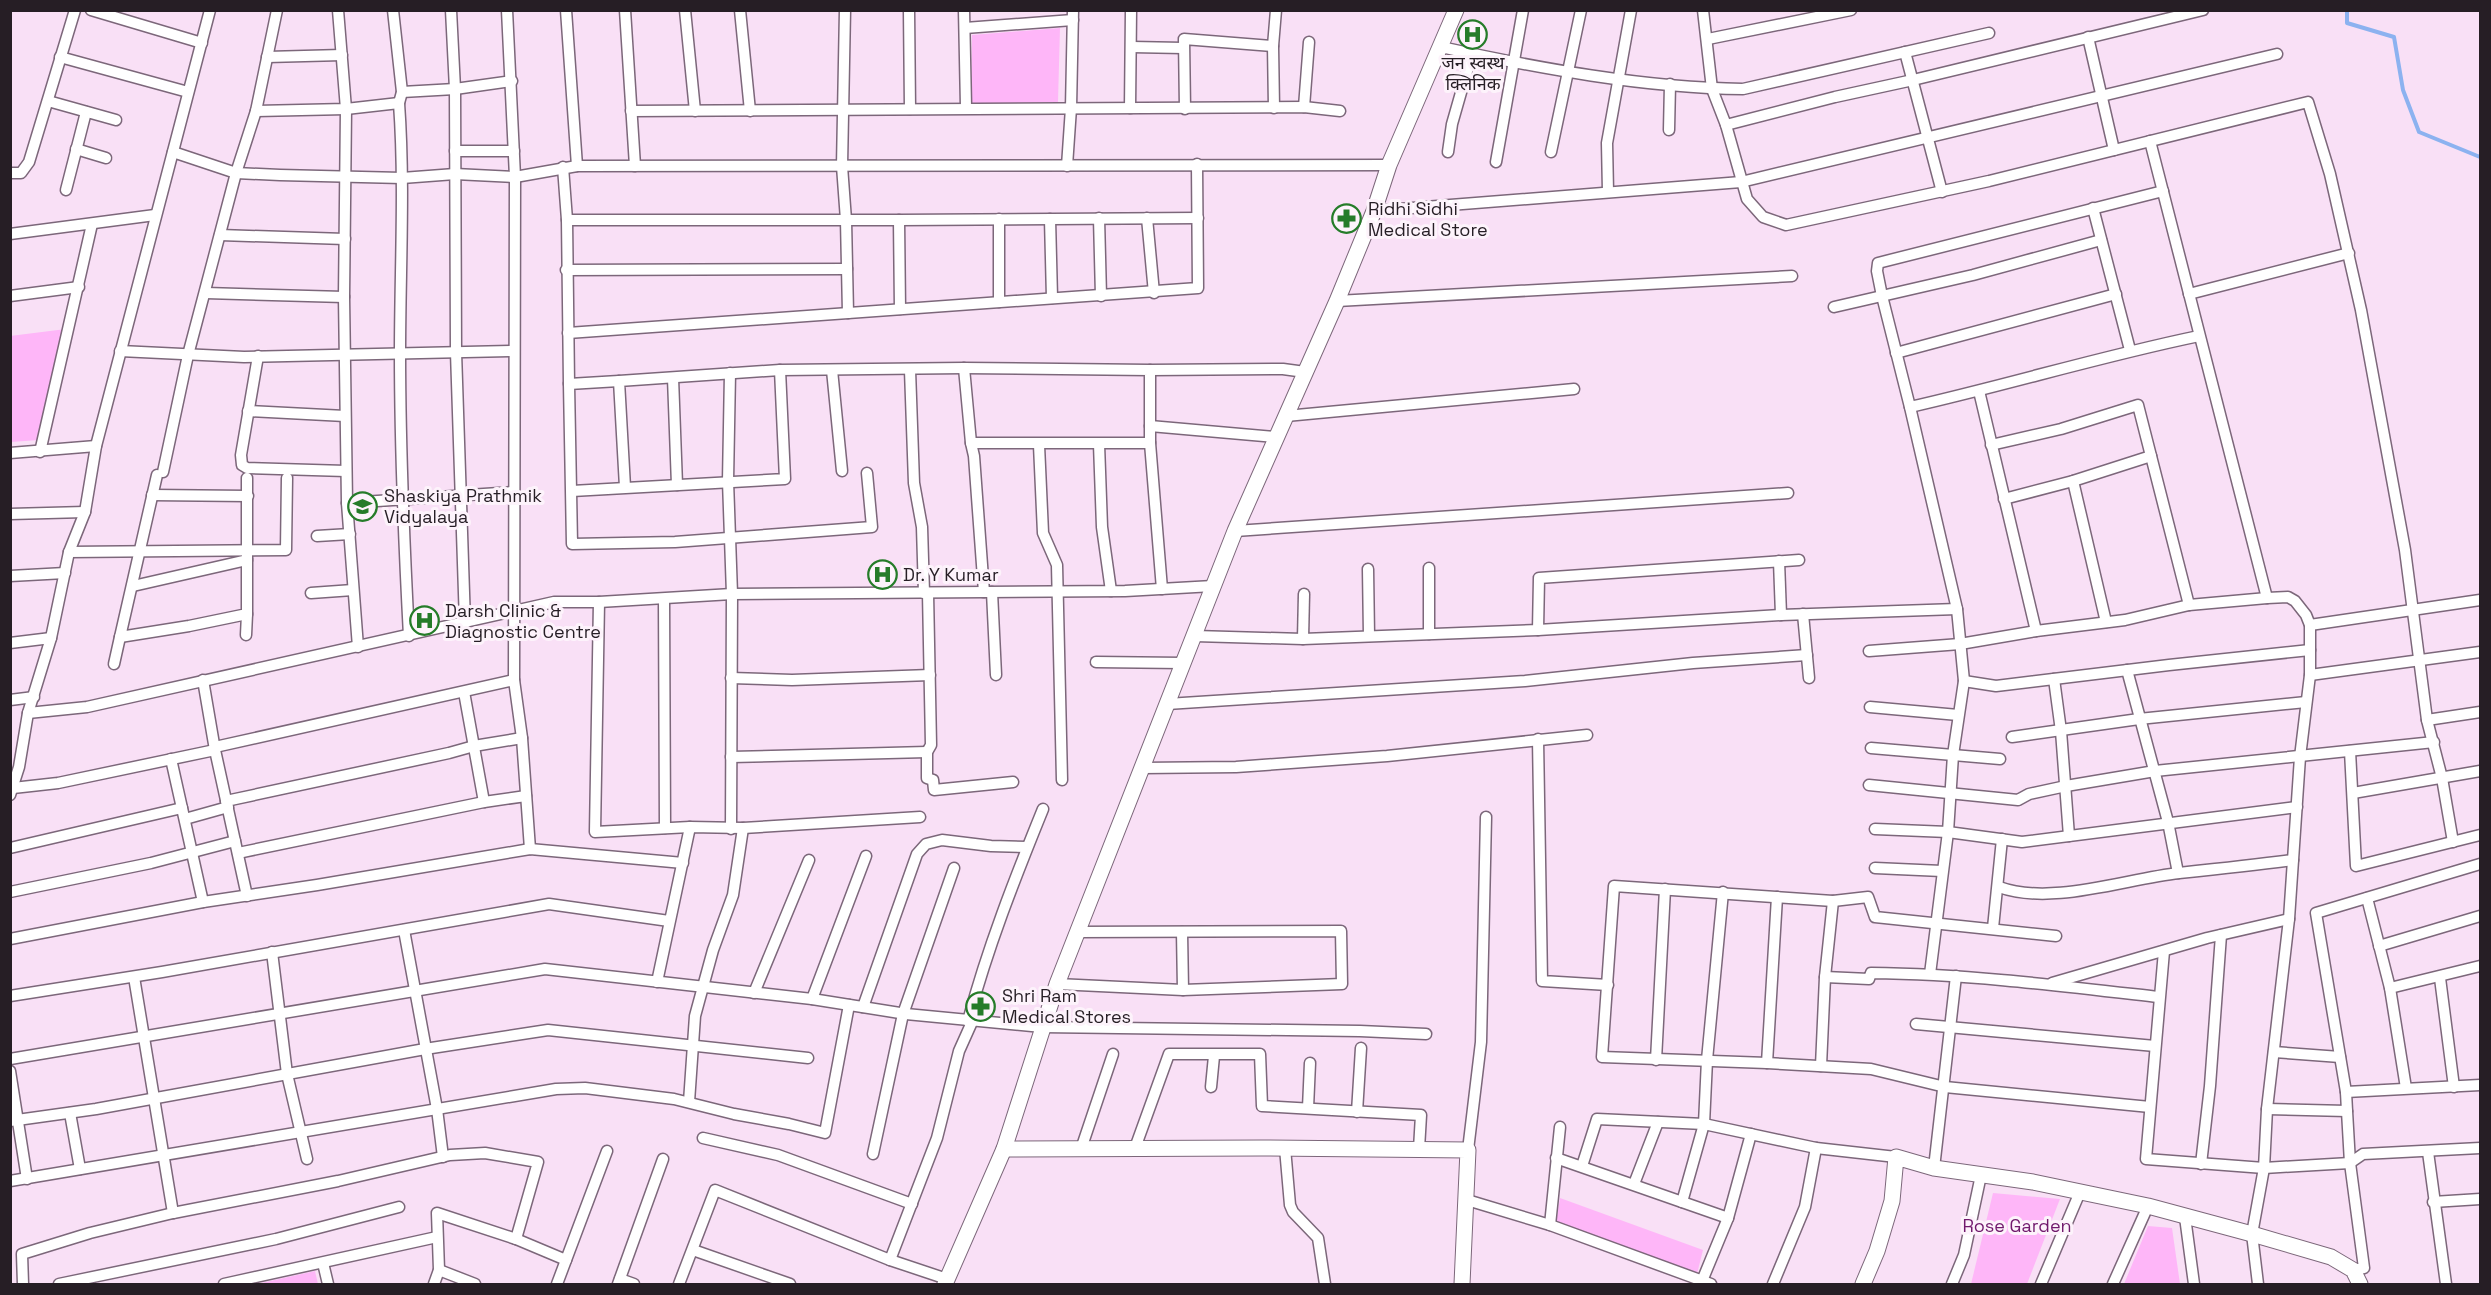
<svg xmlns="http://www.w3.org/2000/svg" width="2491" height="1295" font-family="'Space Grotesk','Noto Sans Devanagari',sans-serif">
  <rect width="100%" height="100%" fill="#f9e0f6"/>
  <!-- green -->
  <g fill="#feb6f8">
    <path d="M1060 28 1058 102 971 104 972 35Z"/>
    <path d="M66 329 39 440 11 442 10 336Z"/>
    <path d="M1993 1193 2060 1199 2027 1284H1971Z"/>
    <path d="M1560 1198 1703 1250 1696 1278 1556 1223Z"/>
    <path d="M2148 1226 2172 1228 2180 1284H2124Z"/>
    <path d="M315 1271 318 1284H257Z"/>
  </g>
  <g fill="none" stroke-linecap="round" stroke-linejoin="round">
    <!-- stream -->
    <path stroke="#8cb2f0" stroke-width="4" d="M2347 10V23L2394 37 2403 90 2419 132 2480 157"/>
    <defs>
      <g id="street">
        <path d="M91 10 202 43"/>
        <path d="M338 10 346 109 344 297 347 503 358 647"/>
        <path d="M393 10 402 92 399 103C405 186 400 270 400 353 400 448 404 542 409 636"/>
        <path d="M451 10 455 89 456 352 465 623"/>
        <path d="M507 10 515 177 514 680 522 738 530 849"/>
        <path d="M566 10 577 166"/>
        <path d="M625 10 635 166"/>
        <path d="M685 10 695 111"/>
        <path d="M740 10 750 111"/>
        <path d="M845 10 842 166 846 220 848 313"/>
        <path d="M909 10 910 109"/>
        <path d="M964 10 966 107"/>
        <path d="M1703 10 1712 89 1726 125 1747 199 1763 217 1786 225 1989 181 2308 102 2330 174 2361 310 2405 550 2427 720 2442 778 2453 842"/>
        <path d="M965 28 1073 20"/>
        <path d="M2088 37 2114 150"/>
        <path d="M1708 39 1851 10"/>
        <path d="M1132 47 1183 48"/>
        <path d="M1441 47C1537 68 1645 88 1743 89L1989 33"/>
        <path d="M1905 52 1942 192"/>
        <path d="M60 57 188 92"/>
        <path d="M267 57 342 55"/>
        <path d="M402 92 455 89 512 81"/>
        <path d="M48 101 116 120"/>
        <path d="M1304 107 1309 42"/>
        <path d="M1130 108 1131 10"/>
        <path d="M1274 108 1273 46 1276 10"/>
        <path d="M1185 109 1184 39 1273 46"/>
        <path d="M256 111 346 109 399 103"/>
        <path d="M631 111 1304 107 1340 111"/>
        <path d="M1726 125 1835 97 1913 80 2203 10"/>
        <path d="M1669 130 1670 84"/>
        <path d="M2150 141 2267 598"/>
        <path d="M76 149 106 158"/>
        <path d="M455 151H514"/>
        <path d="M173 152 236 173 280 175 402 178 455 174 515 177 577 166 1389 165"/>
        <path d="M1448 152 1452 124 1472 54"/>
        <path d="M1551 152 1581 10"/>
        <path d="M1496 162 1523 10"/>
        <path d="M1067 166 1071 108 1073 10"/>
        <path d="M563 167 567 220 569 384"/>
        <path d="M10 173H21L29 162 75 10"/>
        <path d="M66 190 86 112"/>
        <path d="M1608 192 1607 143 1631 10"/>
        <path d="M2093 208 2130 350"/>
        <path d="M1374 211 1741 182 2277 54"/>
        <path d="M1099 218 1101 296"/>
        <path d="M1147 218 1154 293"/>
        <path d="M999 219V302"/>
        <path d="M1050 219 1052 298"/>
        <path d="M567 220H899"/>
        <path d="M10 234 155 215"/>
        <path d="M220 235 345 239"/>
        <path d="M566 270 847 269"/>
        <path d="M206 293 344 297"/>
        <path d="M2189 294 2349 253"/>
        <path d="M10 296 79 287"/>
        <path d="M1337 301 1792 276"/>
        <path d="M1834 307 1973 275 2101 240"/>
        <path d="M900 309 899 220 1198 218"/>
        <path d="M568 333 1198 288 1197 164"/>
        <path d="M120 351 244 357 513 351"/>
        <path d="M1896 353 2116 294"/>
        <path d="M258 356 241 455 242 465 247 468 346 471"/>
        <path d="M964 368 971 443 974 456 984 592"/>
        <path d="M832 370 842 471"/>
        <path d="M910 370 914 483 922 527 924 593"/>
        <path d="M1150 370 1283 369 1305 372"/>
        <path d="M730 373 728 481 732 594 731 829"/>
        <path d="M673 378 677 485"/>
        <path d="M619 381 569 384 572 544 675 542 872 527 867 473"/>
        <path d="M1979 391 2036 631"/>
        <path d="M1910 407C2007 385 2102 356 2199 336"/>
        <path d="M248 411 345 416"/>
        <path d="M1286 416 1574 389"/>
        <path d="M1150 426 1276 437"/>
        <path d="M971 443H1150"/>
        <path d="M1099 444 1102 527 1111 591"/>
        <path d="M1039 445 1043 533 1057 565 1062 780"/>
        <path d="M1991 445 2061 429 2138 405 2189 605"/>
        <path d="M40 452 92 224"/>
        <path d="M10 453 96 446"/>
        <path d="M163 472 188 355 236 173 256 111 277 10"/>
        <path d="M157 475 120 637 189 626 247 614V478"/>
        <path d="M2073 481 2106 622"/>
        <path d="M625 487 619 381 780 370 964 368 1150 370V443L1162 589"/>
        <path d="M572 491 785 479 780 370"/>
        <path d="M152 495 248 496"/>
        <path d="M2004 499 2073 481 2151 456"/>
        <path d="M347 503 513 492"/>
        <path d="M10 514 85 512"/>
        <path d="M1235 531 1788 493"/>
        <path d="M317 536 350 534"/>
        <path d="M69 552 286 550 287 478"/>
        <path d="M1779 561 1781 615"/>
        <path d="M1368 569 1369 636"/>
        <path d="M10 576 65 573"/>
        <path d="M133 586 247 560"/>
        <path d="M992 592 996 675"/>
        <path d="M311 593 353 590"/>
        <path d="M928 593 931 745 927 752V778L933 780 934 790 1013 782"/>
        <path d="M664 599 665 828"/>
        <path d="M599 602 595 832 690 827 743 828 920 817"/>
        <path d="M1803 614 1809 678"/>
        <path d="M2310 625 2480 600"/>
        <path d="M1538 630 1539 578 1799 560"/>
        <path d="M1429 634V568"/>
        <path d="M246 635 247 614"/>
        <path d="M1195 636 1303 639 1538 630 1781 615 1957 609"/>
        <path d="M1303 639 1304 594"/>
        <path d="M10 643 51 638"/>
        <path d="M1869 651 1960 644 2036 631 2125 620 2189 605 2267 598 2288 597 2295 601 2306 615 2310 625V675L2300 757 2289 919 2267 1109 2264 1168 2252 1234 2258 1284"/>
        <path d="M1096 662 1183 663"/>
        <path d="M114 664 120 637"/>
        <path d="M2127 670 2168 822 2178 873"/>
        <path d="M2310 675 2480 652"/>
        <path d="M731 678 792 680 930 675"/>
        <path d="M2054 679 2061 731 2069 836"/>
        <path d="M203 680 215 750 247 896"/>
        <path d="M1964 681 1996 686 2169 665 2310 650"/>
        <path d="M464 692 484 802"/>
        <path d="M10 700 34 697"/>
        <path d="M1167 704 1525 681 1693 663 1807 655"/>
        <path d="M1870 707 1958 715"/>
        <path d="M28 713 87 707 554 602H599L732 594 1125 591 1213 586"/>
        <path d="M2427 720 2480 712"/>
        <path d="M2012 737 2139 719 2306 702"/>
        <path d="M1538 739 1542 981 1608 985"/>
        <path d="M215 747 514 680"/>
        <path d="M1871 748 2000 759"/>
        <path d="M2350 751 2356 866 2480 835"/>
        <path d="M731 757 927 752"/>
        <path d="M171 759 203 902"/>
        <path d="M1142 768 1236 767 1387 756 1587 735"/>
        <path d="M1869 785 2018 800 2029 794 2066 786 2155 771 2434 742"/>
        <path d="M13 788 58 783 215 750"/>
        <path d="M2353 793 2480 771"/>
        <path d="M10 795 19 767 28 713 51 638 69 552 85 512 96 446 210 10"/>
        <path d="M226 801 449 753 474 746 522 738"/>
        <path d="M185 819 228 807"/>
        <path d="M1875 829 1948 832 2022 842 2297 807"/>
        <path d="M10 848 182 808"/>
        <path d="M238 853 484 802 526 796"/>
        <path d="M2480 864 2316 913 2346 1092 2480 1085"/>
        <path d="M1875 868 1942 871"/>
        <path d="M1999 887C2051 906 2125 879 2179 873 2217 869 2255 865 2293 860"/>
        <path d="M10 892 151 863 235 841"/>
        <path d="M2367 898 2390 988 2406 1088"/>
        <path d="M1993 928 2002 839"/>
        <path d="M404 930 437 1109 443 1157"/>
        <path d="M1182 932 1183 990"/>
        <path d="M2056 936 1875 917 1868 897 1833 901 1614 886 1602 1057 1767 1063 1871 1069 1945 1087 2150 1107"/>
        <path d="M10 939 203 902 317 885 530 849 683 863"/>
        <path d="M2379 946 2480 916"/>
        <path d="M2164 951 2146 1159 2264 1168 2350 1163 2363 1154 2480 1148"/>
        <path d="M272 952 287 1074 307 1159"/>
        <path d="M1930 974 1948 832 1953 755 1964 681 1957 609 1910 407 1882 296 1877 271 1878 263 2163 191"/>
        <path d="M134 977 173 1213"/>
        <path d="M1825 977 1869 979 1871 973C1968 974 2063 986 2158 997"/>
        <path d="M2440 978 2454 1087"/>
        <path d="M657 982 690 827"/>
        <path d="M2052 983 2207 938 2289 919"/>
        <path d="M1057 984 1183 990 1342 984 1341 931 1078 932"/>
        <path d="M2390 988 2480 966"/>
        <path d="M754 993 809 860"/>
        <path d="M10 996 162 972 549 904 669 921"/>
        <path d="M812 999 866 856"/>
        <path d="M863 1007 917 854 926 844 942 840 991 846 1027 847"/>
        <path d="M968 1021C987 949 1015 878 1043 809"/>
        <path d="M1916 1024 2155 1046"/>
        <path d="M2274 1052 2340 1057"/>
        <path d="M10 1059 545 969 812 999 906 1014 1042 1027 1360 1031 1426 1034"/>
        <path d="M1656 1060 1665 889"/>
        <path d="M1767 1063 1777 897"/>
        <path d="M1821 1066 1825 977 1833 901"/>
        <path d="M10 1071 27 1179"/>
        <path d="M1211 1087 1214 1056"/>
        <path d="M689 1102 695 1016 713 950 733 895 743 828"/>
        <path d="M1308 1108 1310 1063"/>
        <path d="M2267 1109 2347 1111 2346 1092"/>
        <path d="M2347 1111 2350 1163 2364 1268 2353 1270"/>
        <path d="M1357 1112 1361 1048"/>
        <path d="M70 1113 80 1169"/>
        <path d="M10 1121 96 1109 425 1049 548 1030 808 1058"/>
        <path d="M703 1138 778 1155 912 1204"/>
        <path d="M1135 1148 1169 1054H1260L1262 1106 1421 1115 1419 1149"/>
        <path d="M1285 1148 1290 1205 1293 1212 1318 1238 1325 1284"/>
        <path d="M1081 1149 1113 1054"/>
        <path d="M1468 1150 1481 1042 1486 817"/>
        <path d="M2428 1152 2446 1284"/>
        <path d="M873 1154 903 1014 954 868"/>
        <path d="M1556 1158 1728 1218"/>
        <path d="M2201 1164 2210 1086 2221 935"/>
        <path d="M1582 1166 1597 1119 1704 1124 1816 1148 1896 1157"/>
        <path d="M1934 1168 1956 976"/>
        <path d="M10 1181 556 1089 585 1088 674 1099 734 1114 789 1124 825 1133 849 1005"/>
        <path d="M1634 1184 1658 1122"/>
        <path d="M1467 1200 1550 1225 1711 1284"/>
        <path d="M1682 1202 1704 1124 1707 1060 1723 892"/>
        <path d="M2433 1202 2480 1199"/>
        <path d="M2185 1217 2194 1284"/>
        <path d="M1550 1225 1560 1127"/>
        <path d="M693 1250 790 1284"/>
        <path d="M890 1260 937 1138 959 1051 972 1022"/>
        <path d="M323 1263 328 1284"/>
        <path d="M439 1270 475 1284"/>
        <path d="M620 1279 634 1284"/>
        <path d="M1702 1281 1728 1218 1751 1134"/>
        <path d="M23 1284 22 1254 90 1233 173 1213 338 1181 450 1155 485 1153 538 1162 516 1239"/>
        <path d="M59 1284 276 1239 399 1207"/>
        <path d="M224 1284 437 1237"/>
        <path d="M434 1284 439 1270 437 1213 516 1239 566 1260"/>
        <path d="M557 1284 607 1151"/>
        <path d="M618 1284 663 1159"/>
        <path d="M679 1284 715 1190 890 1260 947 1279"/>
        <path d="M1773 1284 1805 1207 1816 1148"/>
        <path d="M1952 1284 1964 1255 1981 1175"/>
        <path d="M2041 1284 2080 1192"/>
        <path d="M2113 1284 2148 1206"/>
      </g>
      <g id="secondary">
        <path d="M1004 1149 1261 1148 1468 1150 1462 1284"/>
        <path d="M945 1284 1004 1149 1057 984 1235 531 1337 301 1374 211 1389 165 1456 10"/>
        <path d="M1863 1284 1877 1251 1892 1201 1896 1157 1934 1168 2033 1182 2148 1206 2252 1234 2331 1257 2353 1270 2360 1284"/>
      </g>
    </defs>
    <!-- street casing -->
    <use href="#street" stroke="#7c677a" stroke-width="13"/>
    <!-- secondary casing -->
    <use href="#secondary" stroke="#7c677a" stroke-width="17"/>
    <!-- street -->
    <use href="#street" stroke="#fff" stroke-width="10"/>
    <!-- secondary -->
    <use href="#secondary" stroke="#fff" stroke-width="15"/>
  </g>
  <!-- icons -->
  <defs>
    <symbol id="hospital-ring" viewBox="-11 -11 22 22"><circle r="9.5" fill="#fdf3fb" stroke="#257c29" stroke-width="1.5"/><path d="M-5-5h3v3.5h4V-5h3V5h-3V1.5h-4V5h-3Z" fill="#257c29"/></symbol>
    <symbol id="pharmacy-ring" viewBox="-11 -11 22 22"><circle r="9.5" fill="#fdf3fb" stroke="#257c29" stroke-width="1.5"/><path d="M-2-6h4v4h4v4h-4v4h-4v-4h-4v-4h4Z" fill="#257c29"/></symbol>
    <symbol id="school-ring" viewBox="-11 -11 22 22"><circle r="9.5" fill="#fdf3fb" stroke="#257c29" stroke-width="1.5"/><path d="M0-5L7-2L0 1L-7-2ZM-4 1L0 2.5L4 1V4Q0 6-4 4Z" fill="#257c29"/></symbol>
  </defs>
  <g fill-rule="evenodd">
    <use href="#hospital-ring" x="1456" y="18" width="33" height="33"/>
    <use href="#pharmacy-ring" x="1330" y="202" width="33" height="33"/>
    <use href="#school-ring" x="346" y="490" width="33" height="33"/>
    <use href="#hospital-ring" x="866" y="558" width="33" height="33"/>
    <use href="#hospital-ring" x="408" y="604" width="33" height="33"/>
    <use href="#pharmacy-ring" x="964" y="990" width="33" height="33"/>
  </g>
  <g text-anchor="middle" stroke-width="6" stroke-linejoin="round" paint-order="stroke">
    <!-- poi labels -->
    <g font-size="18" fill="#261e25" stroke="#fdf3fb" text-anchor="start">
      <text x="1473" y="69" text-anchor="middle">जन स्वस्थ<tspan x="1473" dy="21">क्लिनिक</tspan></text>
      <text x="1368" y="215">Ridhi Sidhi<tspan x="1368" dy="21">Medical Store</tspan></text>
      <text x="384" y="502">Shaskiya Prathmik<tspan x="384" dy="21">Vidyalaya</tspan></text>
      <text x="903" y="581">Dr. Y Kumar</text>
      <text x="445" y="617">Darsh Clinic &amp;<tspan x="445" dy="21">Diagnostic Centre</tspan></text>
      <text x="1002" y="1002">Shri Ram<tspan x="1002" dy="21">Medical Stores</tspan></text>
    </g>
    <!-- park labels -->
    <g font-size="18" fill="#711a6d" stroke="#fdf3fb">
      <text x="2017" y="1232">Rose Garden</text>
    </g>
  </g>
  <!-- border -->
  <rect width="2491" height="1295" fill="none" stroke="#261e25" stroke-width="24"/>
</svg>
